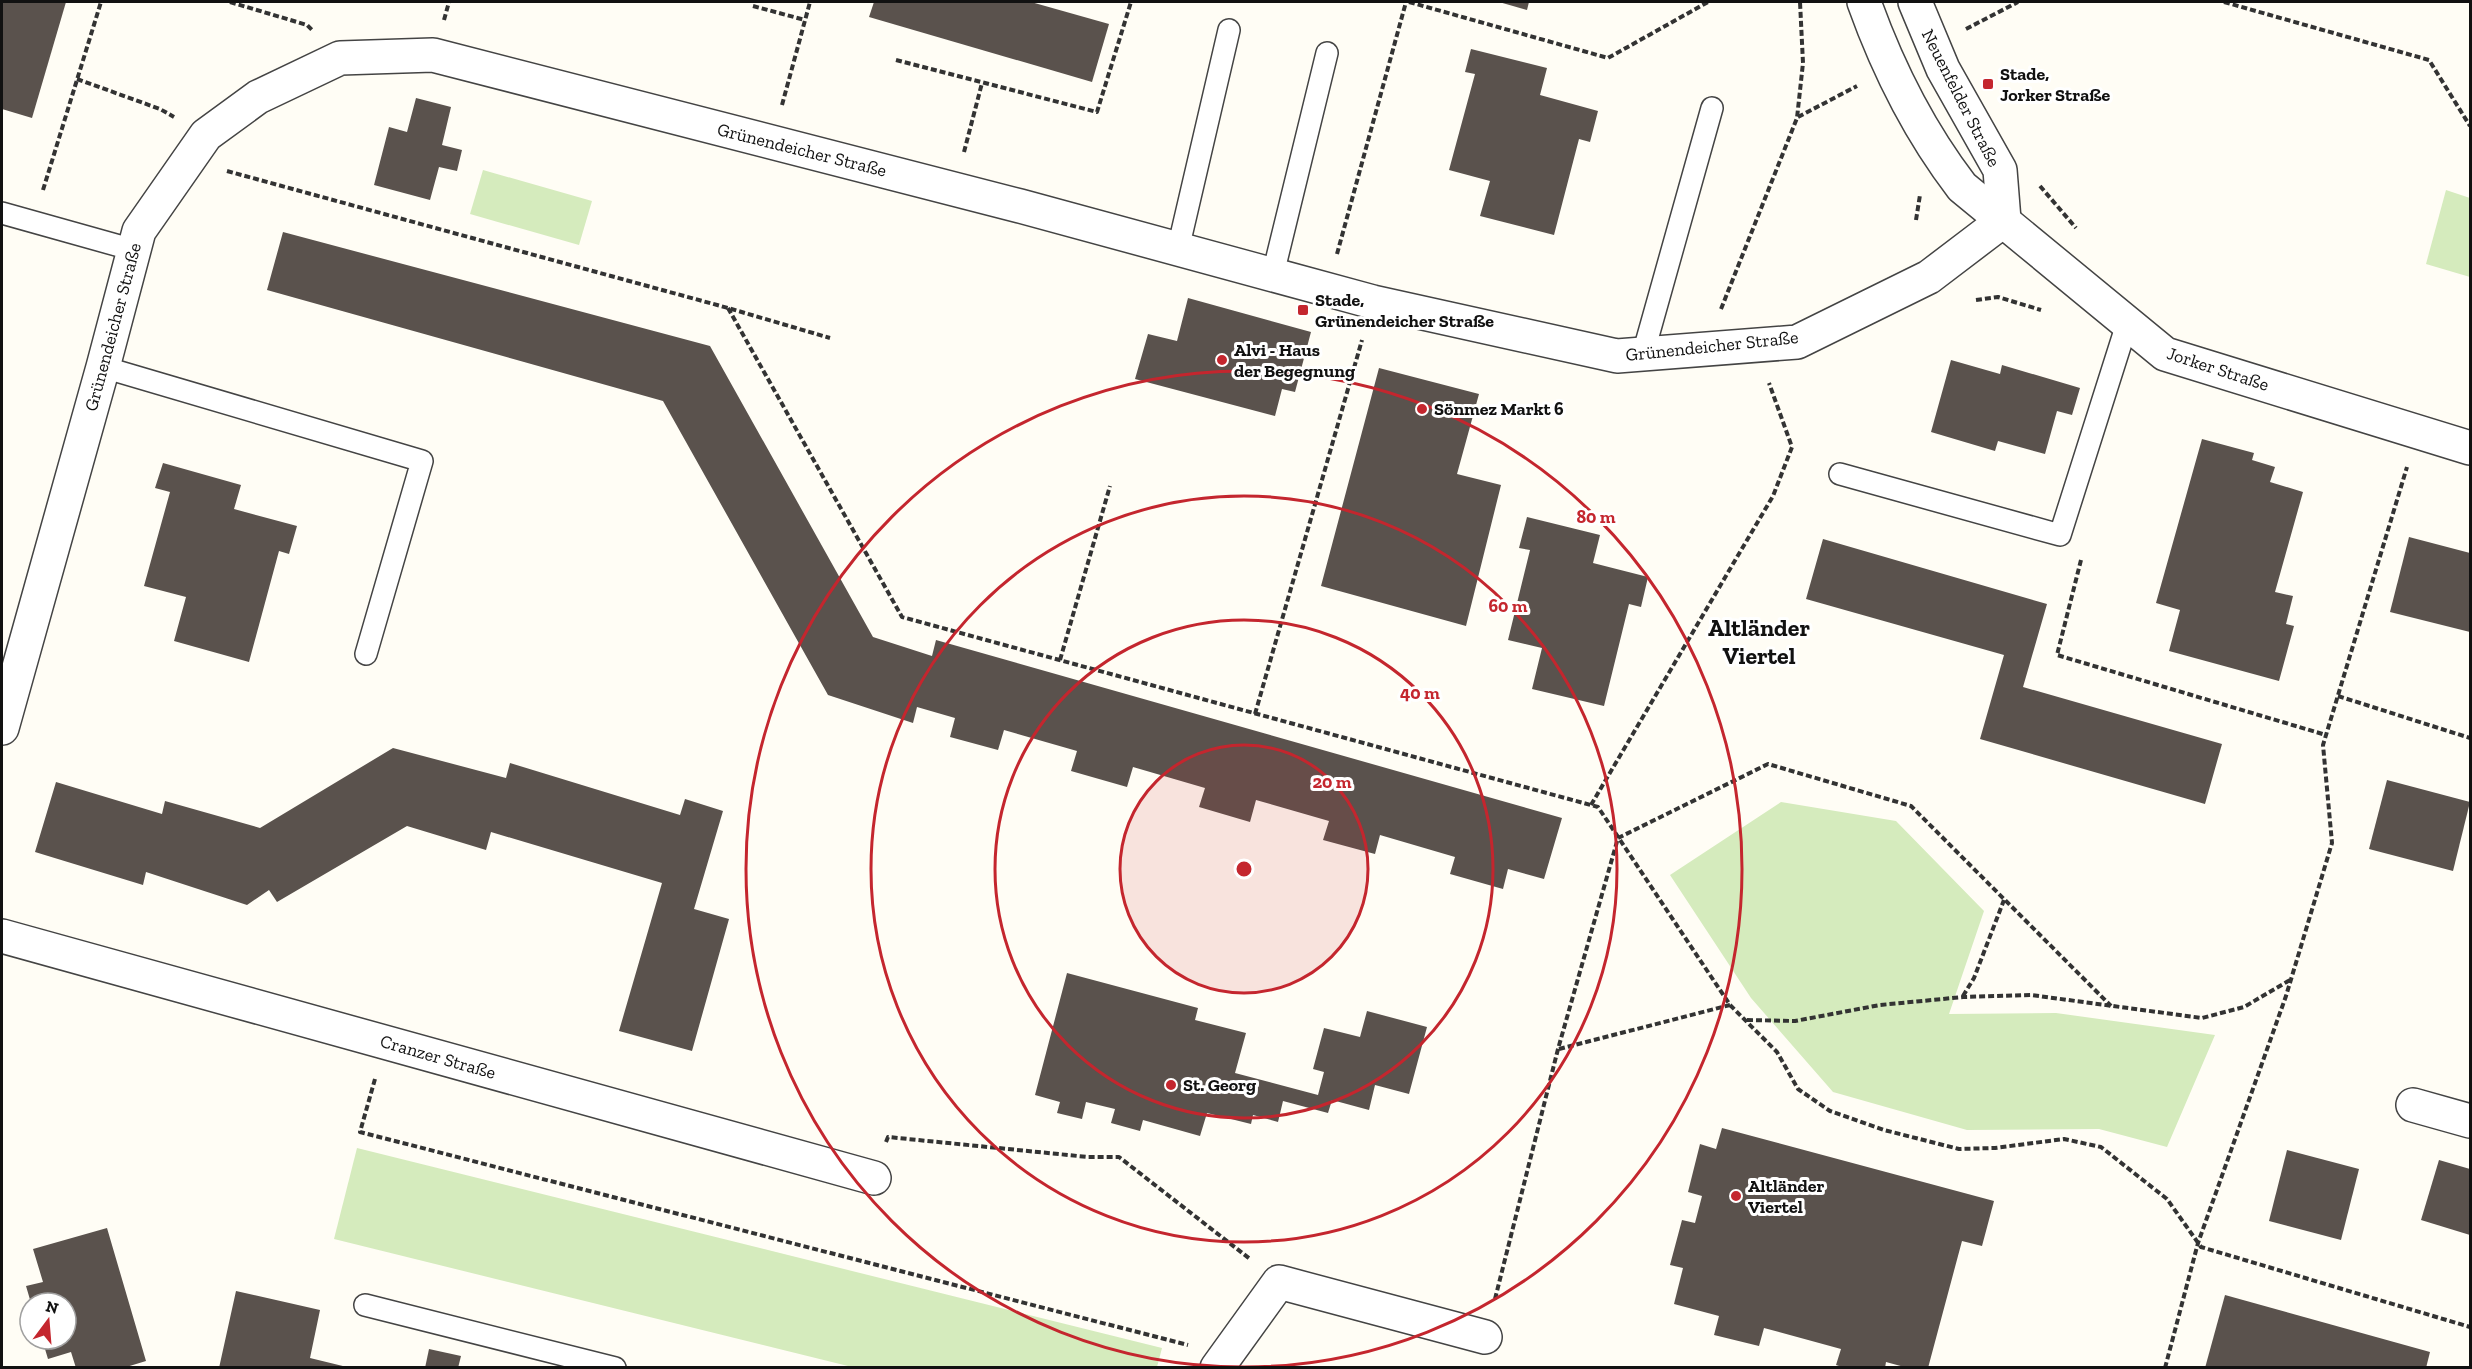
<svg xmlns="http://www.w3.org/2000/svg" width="2472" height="1369" font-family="'Zilla Slab',serif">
  <rect width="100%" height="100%" fill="#fffdf5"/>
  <!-- green -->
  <g fill="#d5ebbd">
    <path d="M483 170 592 201 579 245 470 214Z"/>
    <path d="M2446 190 2470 198V277L2426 264Z"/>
    <path d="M1781 802 1896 821 1984 911 1949 1014 2056 1013 2215 1035 2167 1147 2099 1129 1967 1130 1833 1092 1751 998 1670 875Z"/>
    <path d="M357 1148 1162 1348 1157 1367H852L334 1239Z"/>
  </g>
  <!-- building -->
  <g fill="#5a524d">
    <path d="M2 2H66L32 118 2 109Z"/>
    <path d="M874 2H1031L1109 24 1092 82 869 17Z"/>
    <path d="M1499 2H1529L1527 10Z"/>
    <path d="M1471 49 1547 68 1540 95 1598 111 1590 142 1579 139 1554 235 1480 216 1490 181 1449 170 1475 74 1465 72Z"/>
    <path d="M416 98 451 107 442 145 462 150 457 171 439 167 430 200 374 185 389 127 407 132Z"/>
    <path d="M283 232 710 346 873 637 932 656 936 640 1562 818 1544 879 1508 869 1503 889 1450 874 1455 857 1380 835 1375 854 1323 840 1329 821 1256 800 1250 822 1199 807 1205 788 1133 767 1127 787 1071 771 1077 751 1004 730 998 750 950 737 955 718 917 707 913 723 828 695 663 401 267 290Z"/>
    <path d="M1188 298 1311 332 1295 392 1282 389 1275 416 1135 379 1148 334 1177 341Z"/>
    <path d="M1951 360 2000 374 2002 365 2080 388 2072 415 2057 411 2045 454 1998 441 1995 451 1931 432Z"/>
    <path d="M1379 368 1479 394 1457 474 1501 485 1466 626 1321 586Z"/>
    <path d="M2202 439 2254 453 2252 460 2275 467 2270 482 2303 492 2275 592 2293 596 2286 624 2294 626 2279 681 2169 651 2180 610 2156 603Z"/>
    <path d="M163 463 241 485 234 509 297 526 289 554 279 551 249 662 174 641 186 597 144 586 170 492 155 488Z"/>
    <path d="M1527 517 1600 535 1593 563 1648 577 1641 607 1629 604 1604 706 1532 689 1542 648 1508 640 1530 550 1519 548Z"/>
    <path d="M2409 537 2470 553V632L2390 612Z"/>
    <path d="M1823 539 2047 604 2023 687 2222 744 2205 804 1980 739 2004 655 1806 599Z"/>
    <path d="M393 748 506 778 510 763 680 815 685 799 723 811 694 909 729 919 692 1051 619 1031 662 883 491 832 486 850 407 826 277 902 269 890 247 905 146 872 143 885 35 852 56 782 162 814 165 801 260 828Z"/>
    <path d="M2387 780 2470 802 2453 871 2369 849Z"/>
    <path d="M1067 973 1198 1008 1195 1020 1246 1033 1235 1073 1318 1095 1324 1072 1313 1069 1324 1028 1360 1037 1367 1011 1427 1027 1409 1094 1375 1085 1369 1110 1332 1100 1328 1113 1283 1101 1278 1122 1253 1115 1251 1124 1207 1113 1200 1136 1143 1120 1140 1131 1111 1123 1115 1109 1086 1102 1082 1119 1057 1113 1060 1102 1035 1095Z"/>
    <path d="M1722 1128 1994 1201 1982 1246 1962 1241 1928 1368H1908L1886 1362 1885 1368H1845L1836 1365 1841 1349 1764 1328 1759 1346 1714 1335 1719 1316 1674 1304 1683 1268 1670 1265 1682 1220 1695 1223 1702 1196 1688 1192 1700 1144 1716 1149Z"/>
    <path d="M2287 1150 2359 1169 2341 1240 2269 1221Z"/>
    <path d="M2439 1160 2470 1169V1235L2421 1220Z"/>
    <path d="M107 1228 146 1361 123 1368H76L71 1352 48 1359 42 1339H66V1303H31L26 1286 43 1282 33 1249Z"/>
    <path d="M236 1291 320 1310 310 1358 351 1368H219Z"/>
    <path d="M2225 1295 2430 1352 2426 1368H2205Z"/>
    <path d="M429 1349 461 1356 458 1368H425Z"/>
  </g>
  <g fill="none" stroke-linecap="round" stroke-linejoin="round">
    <defs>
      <g id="service">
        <path d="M2 213 134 250"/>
        <path d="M1178 249 1229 30"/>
        <path d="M1273 274 1327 53"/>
        <path d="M1643 354 1712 108"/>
        <path d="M103 367 422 461 366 654"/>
        <path d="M1840 474 2060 535 2127 324"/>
        <path d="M365 1305 615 1368"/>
      </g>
      <g id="minor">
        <path d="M1864 2C1888 69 1919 131 1962 187L2165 354 2470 448"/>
        <path d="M1915 2 1943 69 2000 170 2004 220"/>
        <path d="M2 728 103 367 139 231 206 135 258 97 340 58 433 55 1020 206 1373 302 1617 356 1797 342 1929 277 2004 220"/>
        <path d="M2 936 874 1178"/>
        <path d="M2413 1105 2470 1121"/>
        <path d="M1217 1368 1279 1282 1485 1337"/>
      </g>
    </defs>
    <!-- service casing -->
    <use href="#service" stroke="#444" stroke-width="24"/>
    <!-- minor casing -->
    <use href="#minor" stroke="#444" stroke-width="36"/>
    <!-- path -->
    <g stroke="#333" stroke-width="4" stroke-dasharray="6 3" stroke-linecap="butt">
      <path d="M230 2 307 25 312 30"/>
      <path d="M1409 2 1608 58 1708 2"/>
      <path d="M2224 2 2429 60 2470 126"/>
      <path d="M753 6 805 20"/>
      <path d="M444 20 449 2"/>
      <path d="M1966 29 2018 2"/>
      <path d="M896 60 1097 112 1131 2"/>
      <path d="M77 79 160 109 174 117"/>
      <path d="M782 105 810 2"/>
      <path d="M1798 117 1857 86"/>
      <path d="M964 152 982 83"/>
      <path d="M227 171 728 308 830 338"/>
      <path d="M2040 186 2076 228"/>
      <path d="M43 190 101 2"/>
      <path d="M1916 220 1920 195"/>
      <path d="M1337 254 1406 2"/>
      <path d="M1976 300 1998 297 2041 310"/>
      <path d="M728 308 902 617 1598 807 1730 1005 1777 1052 1798 1089 1830 1111 1884 1130 1959 1149 1995 1148 2064 1139 2101 1147 2167 1199 2201 1247 2470 1327"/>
      <path d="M1721 309 1797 118 1803 63 1800 2"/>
      <path d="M2081 560 2057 655 2326 735"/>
      <path d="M1060 660 1110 486"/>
      <path d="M2338 696 2470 738"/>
      <path d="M1255 714 1362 340"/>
      <path d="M1591 805 1773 496 1792 447 1769 383"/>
      <path d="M1963 996 1974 978 2004 900"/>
      <path d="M1747 1020 1795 1021 1880 1005 1963 997 2031 995 2202 1018 2244 1007 2290 980"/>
      <path d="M1559 1049 1730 1005"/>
      <path d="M375 1079 360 1132 1188 1345"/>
      <path d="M886 1142 888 1137 1088 1157H1119L1250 1259"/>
      <path d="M1495 1299 1558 1049 1618 838 1768 764 1911 806 2111 1006"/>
      <path d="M2165 1368 2198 1243 2286 996 2332 843 2323 745 2407 467"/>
    </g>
    <!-- service -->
    <use href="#service" stroke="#fff" stroke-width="21"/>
    <!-- minor -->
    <use href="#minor" stroke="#fff" stroke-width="33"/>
  </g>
  <!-- distance rings -->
  <circle cx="1244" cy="869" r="124" fill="#c4262e" fill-opacity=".12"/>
  <g fill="none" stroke="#c4262e" stroke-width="3">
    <circle cx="1244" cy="869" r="124"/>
    <circle cx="1244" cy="869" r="249"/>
    <circle cx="1244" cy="869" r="373"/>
    <circle cx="1244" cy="869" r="498"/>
  </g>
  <!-- markers -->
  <g fill="#c4262e" stroke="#fff" stroke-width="2">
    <rect x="1982" y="78" width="12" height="12" rx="3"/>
    <rect x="1297" y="304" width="12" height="12" rx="3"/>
    <circle cx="1222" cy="360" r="6"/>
    <circle cx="1422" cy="409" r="6"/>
    <circle cx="1171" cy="1085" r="6"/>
    <circle cx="1736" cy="1196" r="6"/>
  </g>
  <g text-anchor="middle" stroke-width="6" stroke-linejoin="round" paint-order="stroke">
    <!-- poi labels -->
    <g font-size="18" font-weight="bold" fill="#111" stroke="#fff" text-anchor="start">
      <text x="2000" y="80">Stade,<tspan x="2000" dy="21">Jorker Straße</tspan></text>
      <text x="1315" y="306">Stade,<tspan x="1315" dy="21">Grünendeicher Straße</tspan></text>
      <text x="1234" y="356">Alvi - Haus<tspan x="1234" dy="21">der Begegnung</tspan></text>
      <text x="1434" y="415">Sönmez Markt 6</text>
      <text x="1183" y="1091">St. Georg</text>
      <text x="1748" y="1192">Altländer<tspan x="1748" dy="21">Viertel</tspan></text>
    </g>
    <!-- street labels -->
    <g font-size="18" fill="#111" stroke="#fff">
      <text transform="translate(1961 98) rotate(63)" y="6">Neuenfelder Straße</text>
      <text transform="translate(802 150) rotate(14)" y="6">Grünendeicher Straße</text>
      <text transform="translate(113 327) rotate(-75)" y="6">Grünendeicher Straße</text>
      <text transform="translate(1712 346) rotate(-6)" y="6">Grünendeicher Straße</text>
      <text transform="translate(2218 369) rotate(18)" y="6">Jorker Straße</text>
      <text transform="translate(438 1057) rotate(16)" y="6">Cranzer Straße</text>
    </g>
    <!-- district labels -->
    <g font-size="24" font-weight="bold" fill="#111" stroke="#fff">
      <text x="1759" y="636">Altländer<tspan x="1759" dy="28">Viertel</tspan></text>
    </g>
  </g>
  <circle cx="1244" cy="869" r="9" fill="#c4262e" stroke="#fff" stroke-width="3"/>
  <g font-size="18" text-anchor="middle" font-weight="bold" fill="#c4262e" stroke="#fff" stroke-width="6" stroke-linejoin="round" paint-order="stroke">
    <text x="1596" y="523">80 m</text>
    <text x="1508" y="612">60 m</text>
    <text x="1420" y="699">40 m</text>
    <text x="1332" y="788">20 m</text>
  </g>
  <!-- border -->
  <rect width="2472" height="1369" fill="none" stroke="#111111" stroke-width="6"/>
  <!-- north arrow -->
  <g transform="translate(48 1321) rotate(16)"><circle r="28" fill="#ffffff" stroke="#a0a0a0" stroke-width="1.5"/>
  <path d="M0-4.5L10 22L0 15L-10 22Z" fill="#c4262e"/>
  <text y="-9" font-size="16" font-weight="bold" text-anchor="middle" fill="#111111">N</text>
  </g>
</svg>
